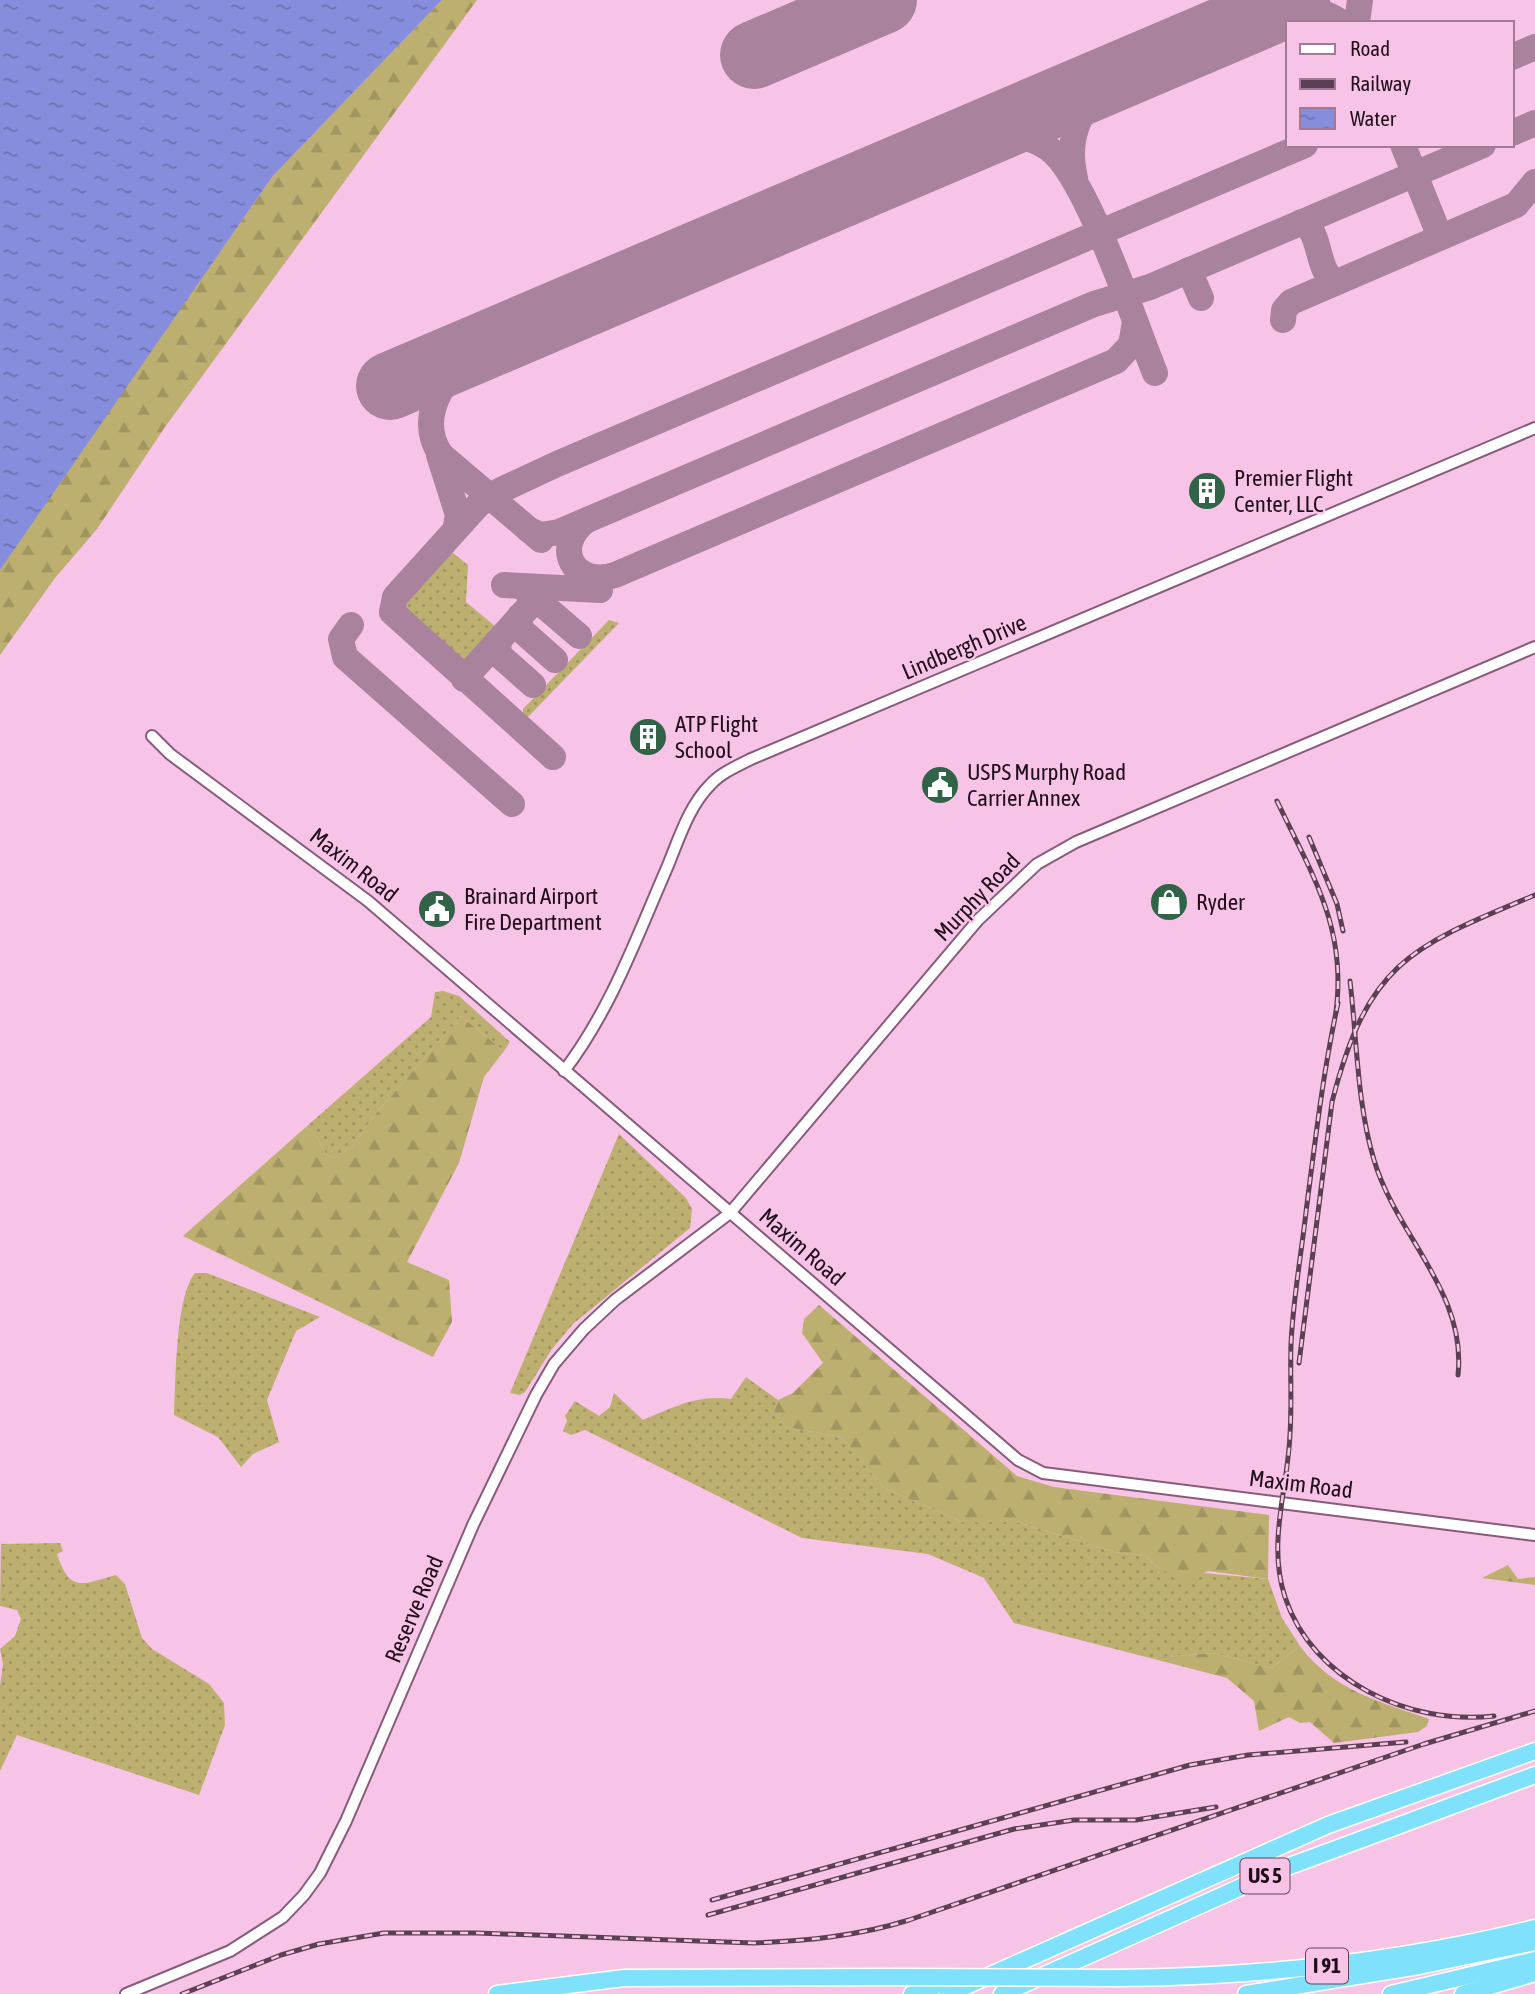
<svg xmlns="http://www.w3.org/2000/svg" width="1535" height="1994" font-family="'Asap Condensed',sans-serif">
  <defs>
    <pattern id="grass-dots" width="8" height="8" patternUnits="userSpaceOnUse" patternTransform="scale(1.75)"><rect width="8" height="8" fill="#bcaf70"/><path d="M2 2h.1M6 6h.1" fill="none" stroke="#a19560" stroke-width="1.8" stroke-linecap="round"/></pattern>
    <pattern id="forest-firs" width="22" height="20" patternUnits="userSpaceOnUse" patternTransform="scale(1.75)"><rect width="22" height="20" fill="#bcaf70"/><path d="M5 1l3.5 6h-7zM16 11l3.5 6h-7z" fill="#a19560"/></pattern>
    <pattern id="water-ripples" width="26" height="14" patternUnits="userSpaceOnUse" patternTransform="scale(1.75)"><rect width="26" height="14" fill="#858ddc"/><path d="M2 4q2-2 4 0t4 0M15 11q2-2 4 0t4 0" fill="none" stroke="#6c72b2"/></pattern>
  </defs>
  <rect width="100%" height="100%" fill="#f7c4e7"/>
  <!-- grass -->
  <g fill="url(#grass-dots)">
    <path d="M448 549 468 565 466 602 502 632 468 667 411 621 405 609 412 591Z"/>
    <path d="M609 620 619 623 528 717H523V709Z"/>
    <path d="M443 991 459 996 510 1042 504 1051 461 1016 373 1117 353 1146 335 1158 326 1155 317 1137 306 1127 431 1017 435 992Z"/>
    <path d="M619 1134 686 1198 692 1209 690 1228 573 1324 552 1349 525 1392 520 1395 510 1393Z"/>
    <path d="M195 1273H207L320 1317 296 1331 267 1400 279 1442 253 1454 241 1467 218 1437 174 1415C176 1381 175 1298 195 1273Z"/>
    <path d="M746 1377 778 1400 774 1412 786 1427 841 1437 884 1488 963 1522H1017L1114 1552 1145 1556 1160 1569 1268 1579 1282 1618 1300 1646 1271 1668 1213 1653 1150 1658 1014 1623 984 1578 928 1554 802 1538 585 1430 571 1435 563 1431 567 1421 565 1416 575 1401 599 1416 610 1407 614 1393 643 1420C673 1407 698 1394 731 1399Z"/>
    <path d="M60 1543 63 1551 57 1554C70 1594 83 1584 116 1575L125 1584 142 1638 152 1649 209 1684 224 1703 225 1725 199 1795 17 1735 0 1771V1686L3 1664 0 1649 15 1636 21 1619 17 1610 0 1606 1 1544Z"/>
  </g>
  <!-- forest -->
  <g fill="url(#forest-firs)">
    <path d="M442 0H477L165 427 97 529 55 578 0 655V570L5 561 272 177Z"/>
    <path d="M461 1016 504 1051 484 1077 459 1163 407 1262 449 1280 452 1322 433 1357 183 1236 306 1127 317 1137 326 1155 335 1158 353 1146 373 1117Z"/>
    <path d="M819 1305 1017 1476 1054 1487 1269 1515 1268 1579 1208 1571 1187 1581 1160 1569 1145 1556 1114 1552 1017 1522H963L884 1488 841 1437 786 1427 774 1412 778 1400 793 1393 823 1363 802 1333 804 1319Z"/>
    <path d="M1508 1565 1518 1579 1535 1577V1585L1482 1578Z"/>
    <path d="M1300 1646C1332 1690 1381 1702 1429 1719L1427 1726 1418 1732 1334 1743 1310 1722 1300 1723 1289 1717 1259 1731 1254 1701 1227 1678 1150 1658 1213 1653 1271 1668Z"/>
  </g>
  <!-- water -->
  <path fill="url(#water-ripples)" d="M0 0H442L272 177 0 570Z"/>
  <g fill="none" stroke-linecap="round" stroke-linejoin="round">
    <!-- taxiway -->
    <g stroke="#a9829d" stroke-width="26">
      <path d="M1271 11C1299 8 1318 6 1342 23"/>
      <path d="M1357 23 1360 0"/>
      <path d="M1512 57 1535 47"/>
      <path d="M1512 133 1535 123"/>
      <path d="M970 139C998 133 1023 132 1048 148 1086 174 1135 324 1155 373"/>
      <path d="M1403 145 1438 232"/>
      <path d="M1075 178C1064 132 1084 100 1120 75"/>
      <path d="M1302 222C1323 232 1315 274 1337 282"/>
      <path d="M1189 270 1201 298"/>
      <path d="M1283 320 1284 310 1291 302 1516 205 1535 182"/>
      <path d="M486 345C452 366 412 413 441 455L541 540"/>
      <path d="M439 455 458 515 456 526"/>
      <path d="M587 520C552 545 572 588 615 575L1116 361 1131 345 1135 322"/>
      <path d="M529 530 541 535 559 532 1094 304 1150 287 1483 145"/>
      <path d="M504 585 600 590"/>
      <path d="M522 587 579 636"/>
      <path d="M520 616V629L555 660"/>
      <path d="M351 625 341 639 345 657 512 804"/>
      <path d="M498 641 499 655 533 685"/>
      <path d="M464 679 543 591 549 588"/>
      <path d="M553 757 392 612 395 597 478 505 499 491 557 464 1305 145"/>
    </g>
    <!-- runway -->
    <g stroke="#a9829d" stroke-width="68">
      <path d="M754 55 883 0"/>
      <path d="M390 386 1296 0"/>
    </g>
    <defs>
      <g id="minor">
        <path d="M152 736 170 754 368 901 1018 1460 1043 1473 1535 1535"/>
        <path d="M564 1071C610 1011 636 939 666 870 678 842 688 807 710 785 721 773 737 766 751 759L1535 428"/>
        <path d="M126 1994 230 1951 283 1917 304 1895 320 1873 346 1821 473 1525 536 1395 554 1364 584 1329 615 1300 730 1213 978 920 1037 864 1076 842 1535 647"/>
      </g>
      <g id="highway">
        <path d="M1116 1978C1257 1977 1397 1962 1535 1928"/>
        <path d="M497 1994 624 1978 894 1977"/>
        <path d="M912 1994 959 1978"/>
        <path d="M948 1994 1328 1825 1535 1751"/>
        <path d="M1002 1994 1279 1870 1535 1775"/>
        <path d="M1246 1994 1419 1966 1535 1942"/>
        <path d="M1391 1994 1535 1960"/>
        <path d="M1463 1994 1535 1973"/>
      </g>
    </defs>
    <!-- minor casing -->
    <use href="#minor" stroke="#885b7b" stroke-width="14"/>
    <!-- highway casing -->
    <use href="#highway" stroke="#fff" stroke-width="19"/>
    <!-- minor -->
    <use href="#minor" stroke="#fff" stroke-width="10"/>
    <!-- highway -->
    <use href="#highway" stroke="#80e1fc" stroke-width="16"/>
    <defs>
      <g id="rail">
        <path d="M1277 801C1312 875 1347 927 1336 1012"/>
        <path d="M1309 837 1337 904 1343 931"/>
        <path d="M1350 981C1357 1040 1357 1104 1374 1160 1396 1235 1467 1292 1458 1375"/>
        <path d="M1338 1003C1323 1072 1315 1142 1306 1212 1301 1256 1293 1300 1291 1344 1290 1374 1292 1404 1290 1434 1288 1488 1267 1543 1285 1597 1312 1680 1409 1726 1494 1716"/>
        <path d="M1299 1363 1332 1102C1368 962 1410 947 1535 895"/>
        <path d="M712 1900 1190 1765 1248 1755 1406 1742"/>
        <path d="M708 1915 1014 1829 1074 1820H1136L1216 1807"/>
        <path d="M182 1994 281 1955 319 1944 384 1933H477L753 1943C806 1941 858 1936 909 1920L1424 1744 1535 1711"/>
      </g>
    </defs>
    <!-- rail casing -->
    <use href="#rail" stroke="#5b4053" stroke-width="5"/>
    <!-- rail -->
    <use href="#rail" stroke="#f7c4e7" stroke-width="2.5" stroke-dasharray="8" stroke-linecap="butt"/>
    <defs>
      <path id="highway-bridge" d="M894 1977 1116 1978"/>
    </defs>
    <!-- highway-bridge casing -->
    <use href="#highway-bridge" stroke="#fff" stroke-width="19" stroke-linecap="butt"/>
    <!-- highway-bridge -->
    <use href="#highway-bridge" stroke="#80e1fc" stroke-width="16"/>
  </g>
  <!-- icons -->
  <defs>
    <symbol id="building-disc" viewBox="-11 -11 22 22"><circle r="9.5" fill="#306348" stroke="#f7c4e7"/><path d="M-4-6H4V6H1V3H-1V6H-4ZM-2.5-4.3h1.7v1.8h-1.7ZM.8-4.3h1.7v1.8H.8ZM-2.5-1h1.7V.8h-1.7ZM.8-1h1.7V.8H.8Z" fill="#fff"/></symbol>
    <symbol id="civic-disc" viewBox="-11 -11 22 22"><circle r="9.5" fill="#306348" stroke="#f7c4e7"/><path d="M-.6-6.5H3V-4.5H.6V-3L4-1V1h2V6H-6V1h2V-1L-.6-3ZM-1.2 2.5V6h2.4V2.5Z" fill="#fff"/></symbol>
    <symbol id="shop-disc" viewBox="-11 -11 22 22"><circle r="9.5" fill="#306348" stroke="#f7c4e7"/><path d="M-5-2.5h2.3a2.7 3.5 0 0 1 5.4 0H5L5.5 6h-11ZM-1.5-2.5h3a1.5 2.3 0 0 0-3 0Z" fill="#fff"/></symbol>
  </defs>
  <g fill-rule="evenodd">
    <use href="#building-disc" x="1185" y="469" width="44" height="44"/>
    <use href="#building-disc" x="626" y="715" width="44" height="44"/>
    <use href="#civic-disc" x="918" y="763" width="44" height="44"/>
    <use href="#shop-disc" x="1147" y="880" width="44" height="44"/>
    <use href="#civic-disc" x="415" y="887" width="44" height="44"/>
  </g>
  <g text-anchor="middle" stroke-width="5" stroke-linejoin="round" paint-order="stroke">
    <!-- shield labels -->
    <g fill="#f7c4e7" stroke="#604558" stroke-width="2">
      <rect x="1240.5" y="1858.5" width="49" height="35" rx="5"/>
      <rect x="1306" y="1948.5" width="42" height="35" rx="5"/>
    </g>
    <g font-size="21" font-weight="bold" fill="#200e1b">
      <text x="1265" y="1883">US 5</text>
      <text x="1327" y="1973">I 91</text>
    </g>
    <!-- poi labels -->
    <g font-size="23" fill="#200e1b" stroke="#f7c4e7" text-anchor="start">
      <text x="1234" y="486">Premier Flight<tspan x="1234" dy="26">Center, LLC</tspan></text>
      <text x="675" y="732">ATP Flight<tspan x="675" dy="26">School</tspan></text>
      <text x="967" y="780">USPS Murphy Road<tspan x="967" dy="26">Carrier Annex</tspan></text>
      <text x="464" y="904">Brainard Airport<tspan x="464" dy="26">Fire Department</tspan></text>
      <text x="1196" y="910">Ryder</text>
    </g>
    <!-- street labels -->
    <g font-size="23" fill="#200e1b" stroke="#f7c4e7">
      <text transform="translate(964 647) rotate(-23)" y="8">Lindbergh Drive</text>
      <text transform="translate(354 865) rotate(38)" y="8">Maxim Road</text>
      <text transform="translate(977 897) rotate(-46)" y="8">Murphy Road</text>
      <text transform="translate(802 1247) rotate(41)" y="8">Maxim Road</text>
      <text transform="translate(1301 1484) rotate(7)" y="8">Maxim Road</text>
      <text transform="translate(414 1609) rotate(-67)" y="8">Reserve Road</text>
    </g>
  </g>
  <!-- legend -->
  <rect x="1286" y="21" width="228" height="126" fill="#f7c4e7" stroke="#a17b95" stroke-width="2"/>
  <rect x="1300" y="44" width="35" height="10" fill="#ffffff" stroke="#a17b95" stroke-width="2"/>
  <text x="1350" y="56" font-size="21" fill="#200e1b">Road</text>
  <rect x="1300" y="79" width="35" height="10" fill="#5b4053" stroke="#a17b95" stroke-width="2"/>
  <text x="1350" y="91" font-size="21" fill="#200e1b">Railway</text>
  <rect x="1300" y="108" width="35" height="21" fill="url(#water-ripples)" stroke="#a17b95" stroke-width="2"/>
  <text x="1350" y="126" font-size="21" fill="#200e1b">Water</text>
</svg>
